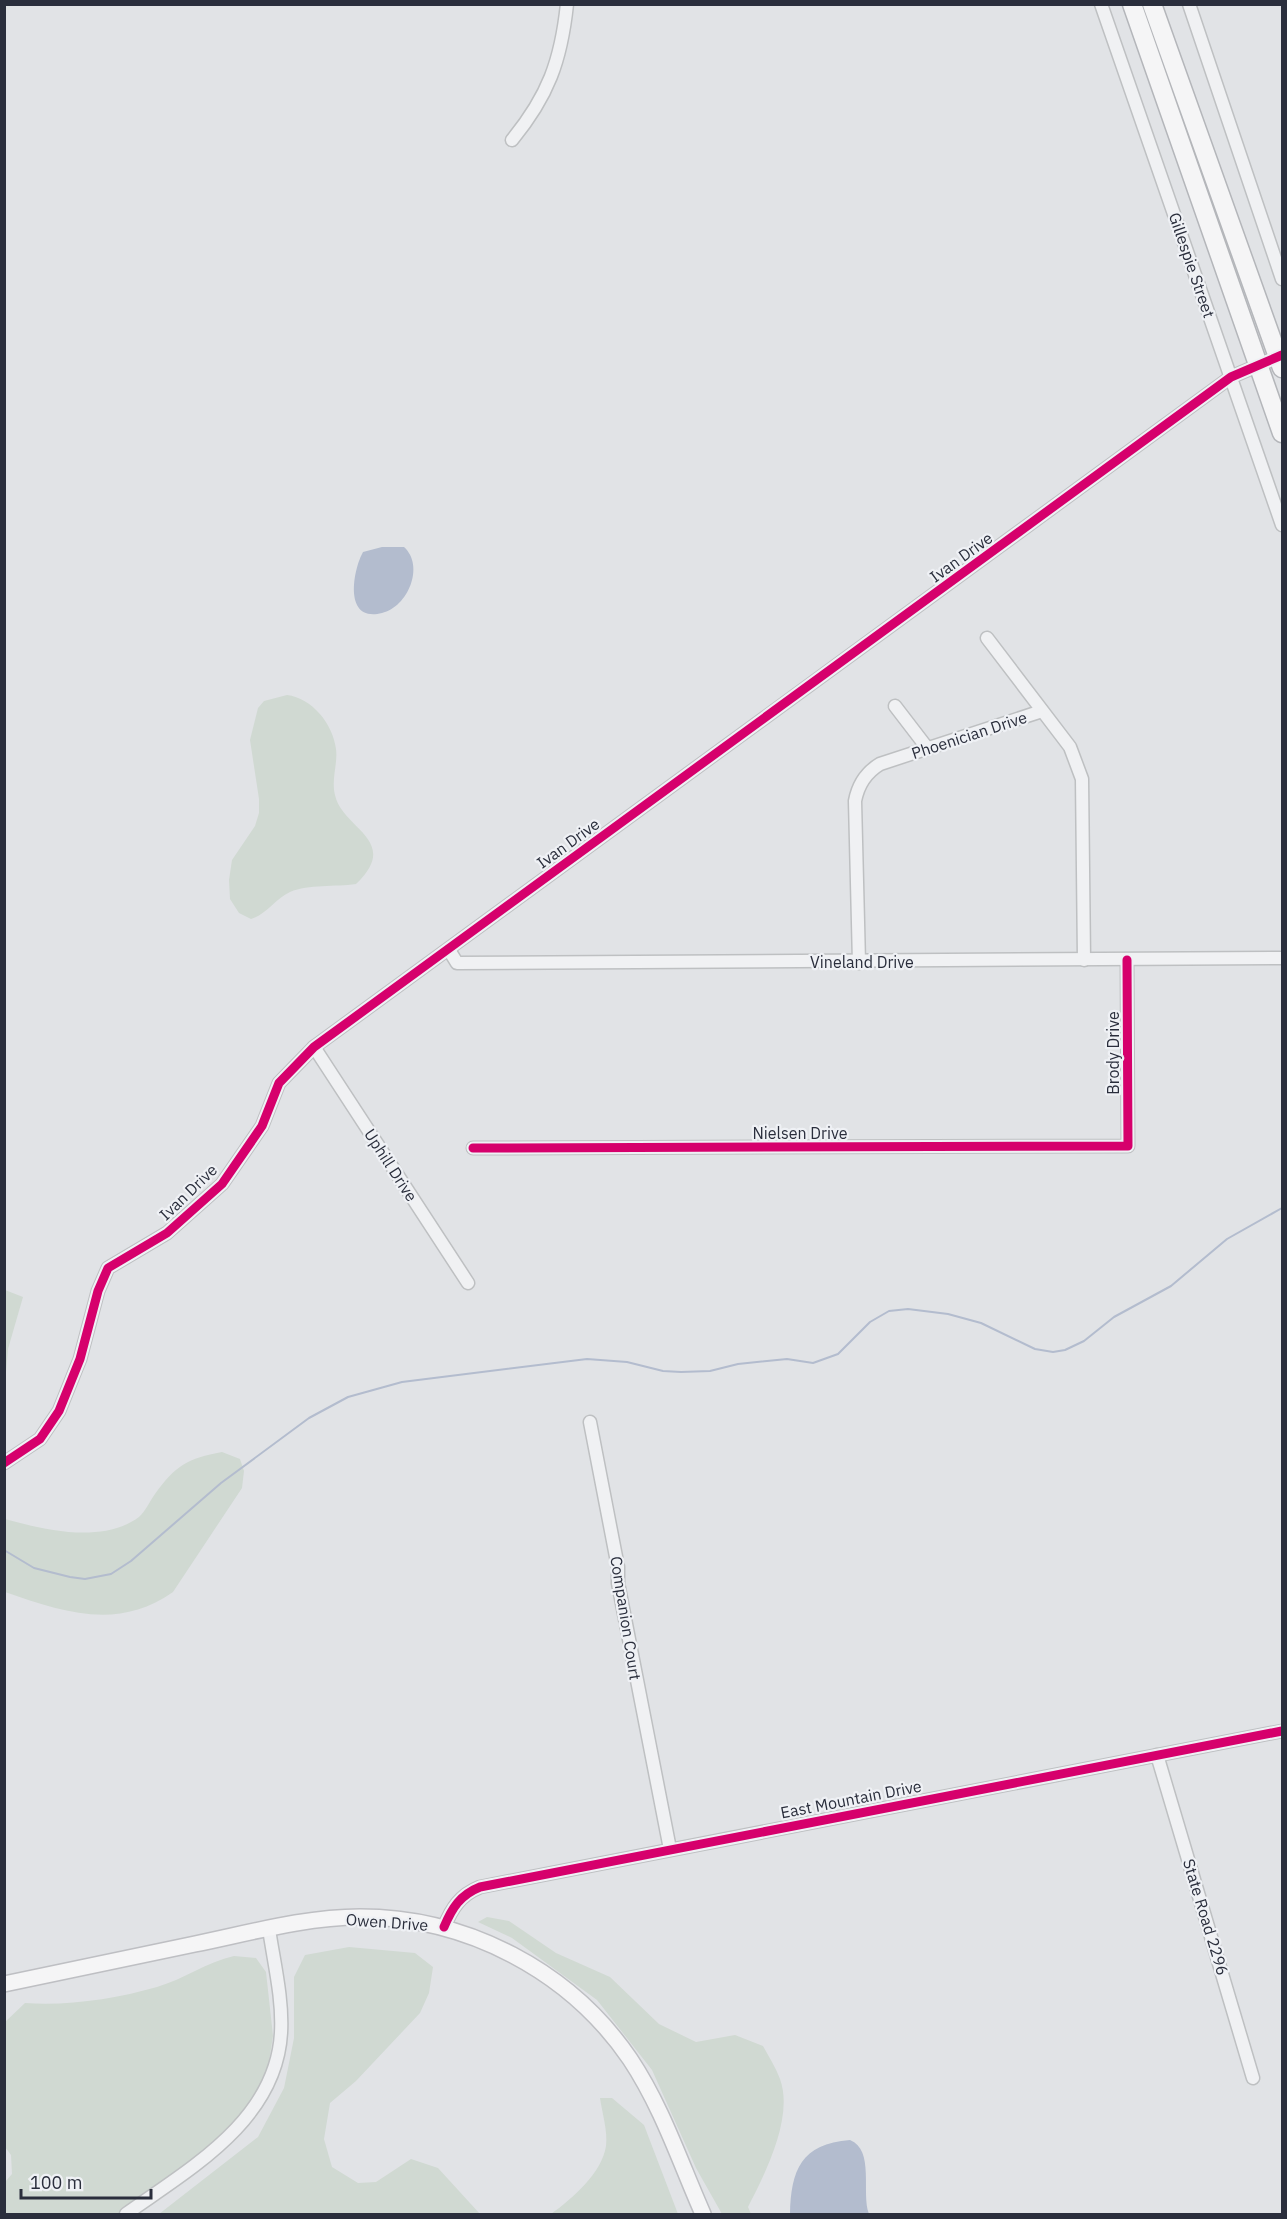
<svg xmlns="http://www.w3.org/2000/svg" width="1287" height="2219" font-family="'IBM Plex Sans',sans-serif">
  <rect width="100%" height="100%" fill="#e1e3e6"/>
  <!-- green -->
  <g fill="#d0d9d2">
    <path d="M287 695C312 698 333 724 336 749 338 764 331 779 335 795 342 829 402 840 356 884 335 887 309 884 290 892 275 899 267 914 251 919L239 913 230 899 229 880 232 860 255 826 259 813V799L250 740 258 708 264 701Z"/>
    <path d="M5 1290 23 1297 8 1349 5 1384Z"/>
    <path d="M222 1452 240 1459 244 1471 242 1488 173 1592C118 1631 63 1612 5 1592V1519C45 1530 102 1544 139 1517 145 1512 150 1501 155 1494 175 1466 188 1458 222 1452Z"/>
    <path d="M487 1917 509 1921 556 1953 610 1977 659 2024 696 2042 735 2035 763 2046C769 2057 776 2068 780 2079 794 2117 765 2174 748 2207L751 2214H722L696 2168 652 2070 597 2000 512 1938 478 1922Z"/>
    <path d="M349 1947 415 1953 433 1967 429 1993 420 2013 356 2081 330 2103 324 2139 332 2167 358 2183 376 2182 411 2159 438 2168 480 2214H159L258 2137 284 2088 294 2038V1977L305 1955Z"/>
    <path d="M234 1956 256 1958 266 1972 273 2036 267 2074 242 2113 202 2154 118 2214H5V2182L12 2174 11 2155 5 2147 4 2023 25 2003C68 2006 115 1999 157 1987 184 1979 207 1962 234 1956Z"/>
    <path d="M600 2098H612L644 2125 678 2214H551C572 2199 602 2173 606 2146 608 2132 602 2112 600 2098Z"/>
  </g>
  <!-- water -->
  <g fill="#b3bcce">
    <path d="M382 547H404C425 566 408 607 382 613 343 623 353 570 363 552Z"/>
    <path d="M850 2140C875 2150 861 2193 869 2214H790C791 2170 801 2144 850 2140Z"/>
  </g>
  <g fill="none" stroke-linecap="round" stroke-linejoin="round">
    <!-- stream -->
    <path stroke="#b3bcce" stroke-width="2" d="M4 1550 34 1568 70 1577 85 1579 111 1574 131 1561 221 1483 309 1418 348 1397 402 1382 587 1359 627 1362 663 1371 681 1372 710 1371 738 1364 787 1359 813 1363 838 1354 870 1322 889 1311 908 1309 948 1314 981 1323 1035 1349 1053 1352 1065 1350 1084 1341 1114 1317 1171 1286 1227 1239 1282 1208"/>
    <defs>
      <g id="minor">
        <path d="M1101 4 1282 525"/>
        <path d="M1189 4 1282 279"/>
        <path d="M512 140C548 96 561 61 567 4"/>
        <path d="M987 638 1070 747 1082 779 1084 960"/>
        <path d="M895 706 928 749"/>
        <path d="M449 950 457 963 1282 958"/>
        <path d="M859 963 855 801C858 785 865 773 880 764L1042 711"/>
        <path d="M314 1047 468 1283"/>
        <path d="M473 1148 1128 1146 1127 960"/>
        <path d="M590 1422 618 1567V1583L670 1849"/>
        <path d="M4 1463 40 1439 59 1411 80 1359 98 1291 108 1268 167 1233 222 1184 262 1126 279 1083 314 1047 1231 377 1282 355"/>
        <path d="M1157 1755 1253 2078"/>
        <path d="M444 1927C452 1908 460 1895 480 1887L1282 1731"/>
        <path d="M126 2214C189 2169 276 2121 281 2033 283 1999 274 1963 269 1929"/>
      </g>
      <path id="major" d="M4 1984C68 1970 132 1957 195 1944 249 1933 305 1917 360 1917 467 1917 570 1971 630 2059 662 2107 680 2162 703 2214"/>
      <g id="highway">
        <path d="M1132 4 1282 433"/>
        <path d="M1152 4 1282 368"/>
      </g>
    </defs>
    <!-- minor casing -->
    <use href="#minor" stroke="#bec0c2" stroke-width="15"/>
    <!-- major casing -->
    <use href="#major" stroke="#bebfc3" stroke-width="18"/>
    <!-- highway casing -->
    <use href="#highway" stroke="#b4b6ba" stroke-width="21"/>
    <!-- minor -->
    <use href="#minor" stroke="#f0f1f3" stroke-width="12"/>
    <!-- major -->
    <use href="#major" stroke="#f5f5f6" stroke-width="15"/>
    <!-- highway -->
    <use href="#highway" stroke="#f5f5f6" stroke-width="18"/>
    <defs>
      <g id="cycleway">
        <path d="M473 1148 1128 1146 1127 960"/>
        <path d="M4 1463 40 1439 59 1411 80 1359 98 1291 108 1268 167 1233 222 1184 262 1126 279 1083 314 1047 1231 377 1282 355"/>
        <path d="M444 1927C452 1908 460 1895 480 1887L1282 1731"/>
      </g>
    </defs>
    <!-- cycleway casing -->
    <use href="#cycleway" stroke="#eff1f5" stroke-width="13"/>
    <!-- cycleway -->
    <use href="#cycleway" stroke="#d6006c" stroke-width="9"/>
  </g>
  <g text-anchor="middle" stroke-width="4.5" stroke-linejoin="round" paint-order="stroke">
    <!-- street labels -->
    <g font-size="16" fill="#2a2e3c" stroke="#eff1f5">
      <text transform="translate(1192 265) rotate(71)" y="6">Gillespie Street</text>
      <text transform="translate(961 557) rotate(-36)" y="6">Ivan Drive</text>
      <text transform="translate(969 735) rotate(-18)" y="6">Phoenician Drive</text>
      <text transform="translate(568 843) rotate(-36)" y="6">Ivan Drive</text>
      <text x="862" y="968">Vineland Drive</text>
      <text transform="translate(1113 1053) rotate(-90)" y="6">Brody Drive</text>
      <text x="800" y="1139">Nielsen Drive</text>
      <text transform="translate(391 1165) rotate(57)" y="6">Uphill Drive</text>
      <text transform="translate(188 1192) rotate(-44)" y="6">Ivan Drive</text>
      <text transform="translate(626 1618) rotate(81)" y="6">Companion Court</text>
      <text transform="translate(851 1799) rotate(-11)" y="6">East Mountain Drive</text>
      <text transform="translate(1206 1917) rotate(73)" y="6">State Road 2296</text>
      <text transform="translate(387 1922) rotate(4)" y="6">Owen Drive</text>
    </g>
  </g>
  <!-- border -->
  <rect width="1287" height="2219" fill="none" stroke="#2a2e3c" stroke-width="12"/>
  <!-- scale -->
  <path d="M21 2189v9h130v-9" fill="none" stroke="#2a2e3c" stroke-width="3"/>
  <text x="30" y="2189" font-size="18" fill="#2a2e3c" stroke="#eff1f5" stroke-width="4.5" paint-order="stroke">100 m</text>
</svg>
